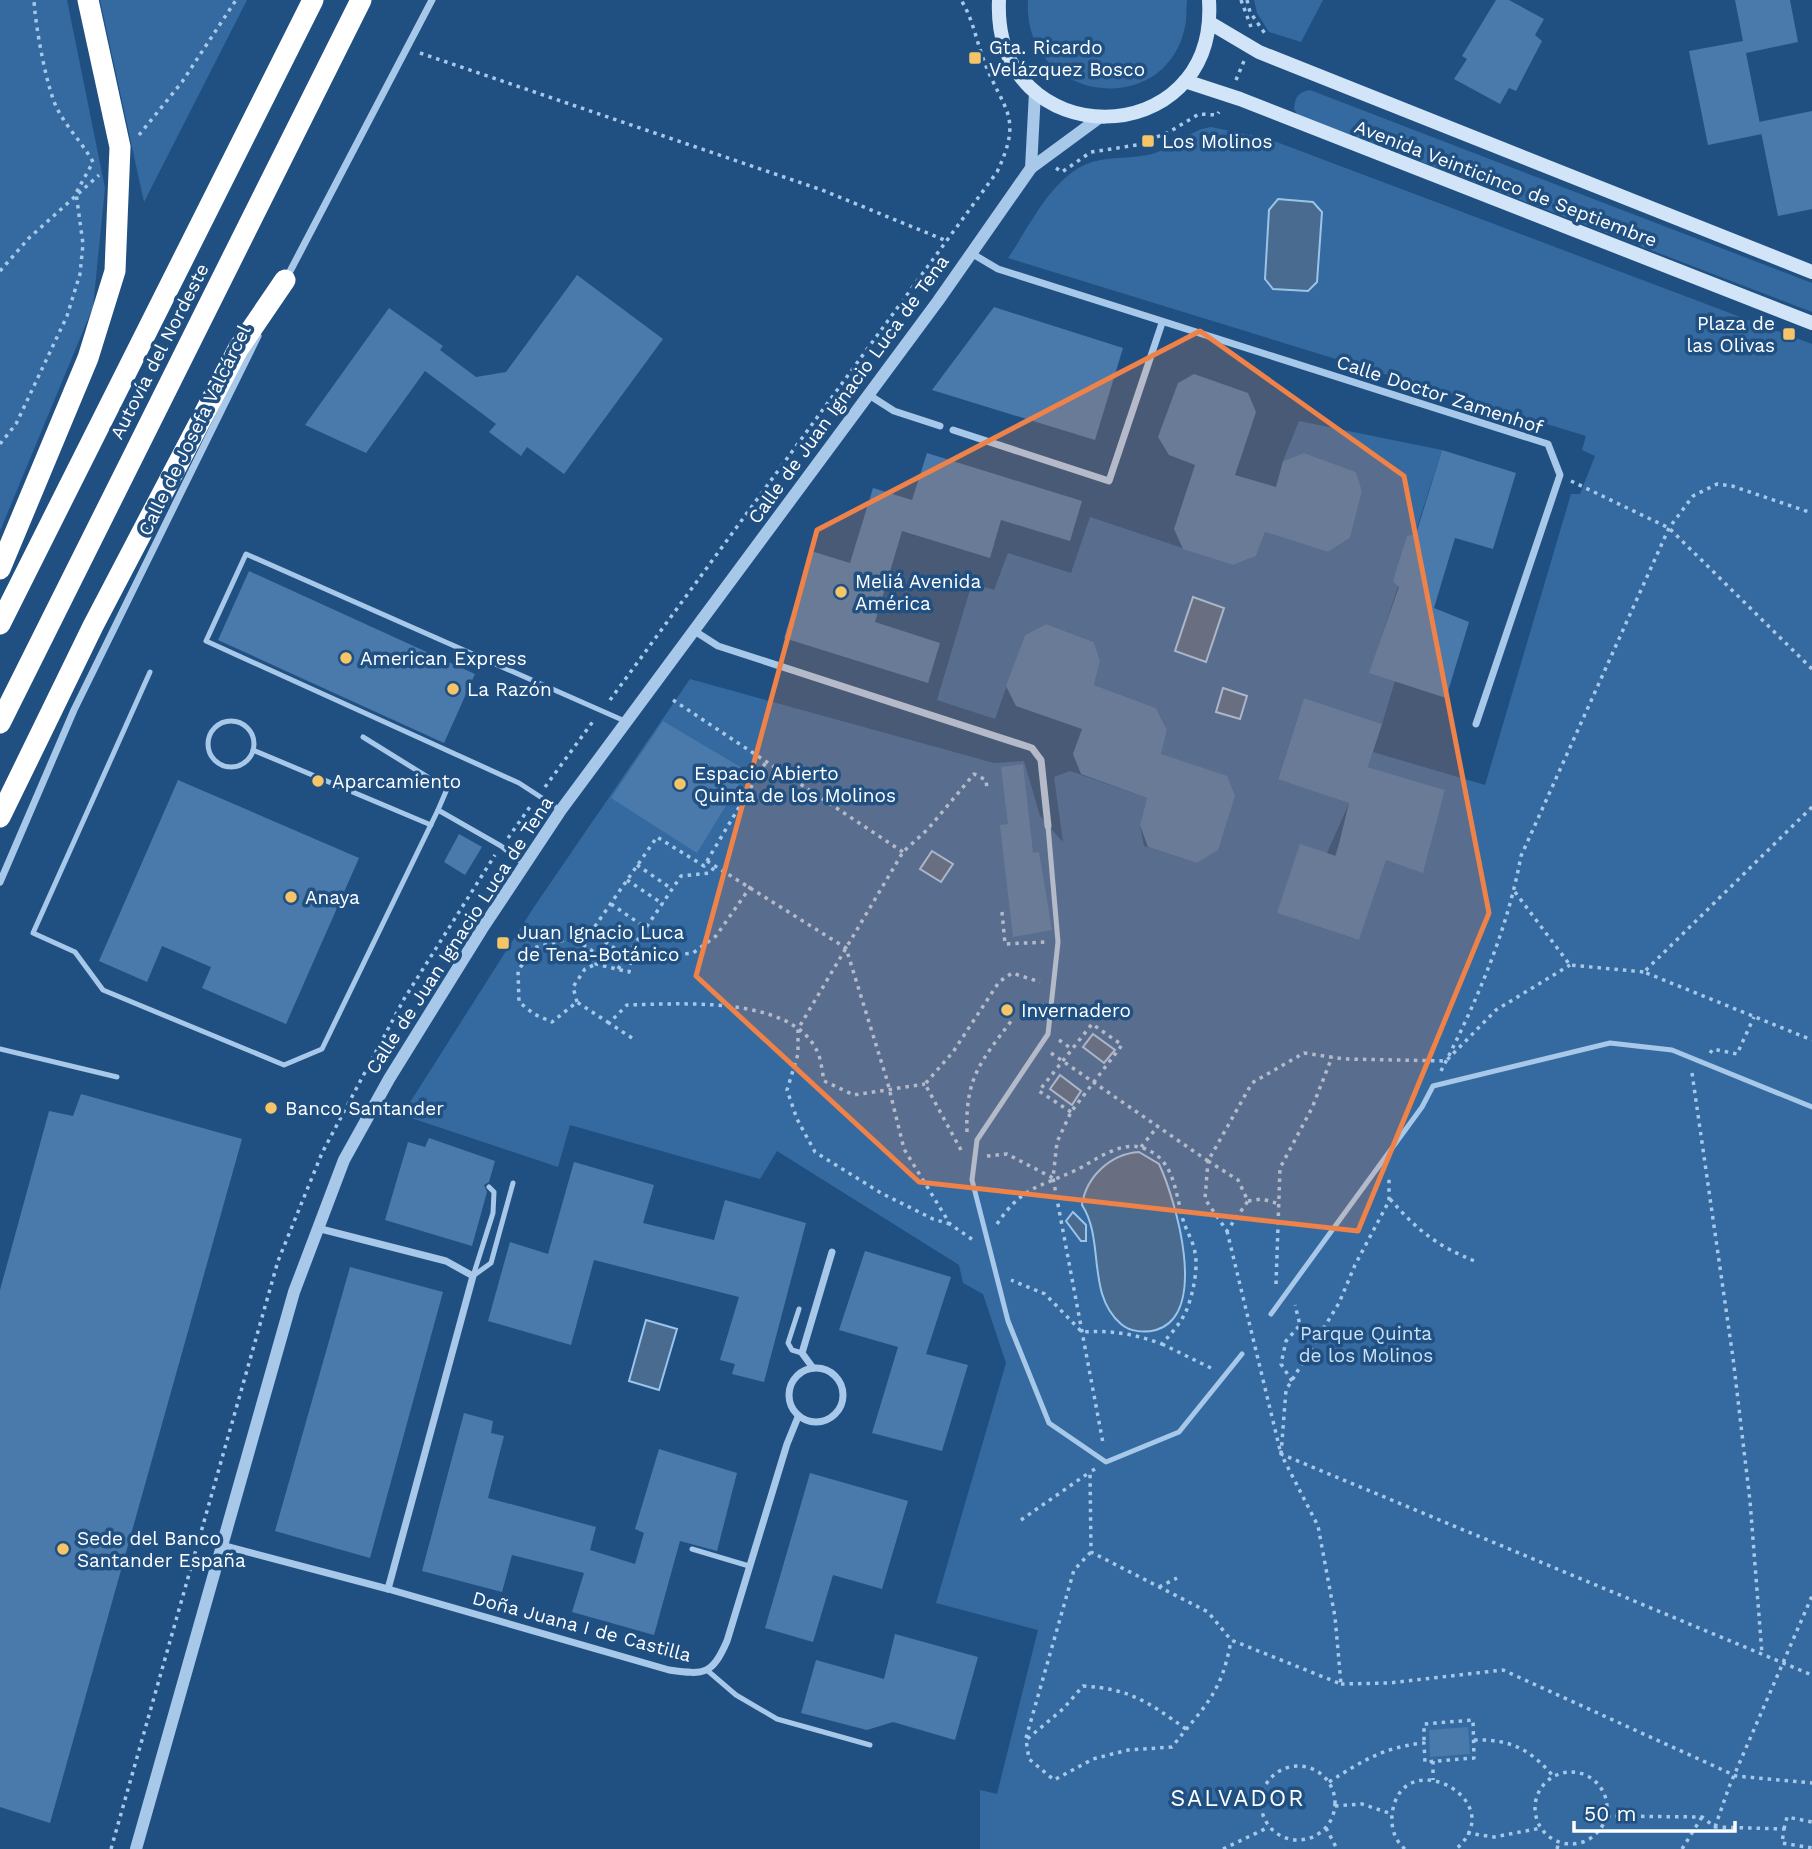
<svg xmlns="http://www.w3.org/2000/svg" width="1812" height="1849" font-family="'Work Sans',sans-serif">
  <rect width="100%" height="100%" fill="#205082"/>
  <!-- green -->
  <g fill="#346aa0">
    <path d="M0 0H67L105 188 93 307 0 531Z"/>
    <path d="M100 0H247L144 202Z"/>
    <path d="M1028 0H1187C1186 9 1187 18 1185 27 1165 122 1022 102 1028 0Z"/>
    <path d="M1254 0H1323L1301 42 1269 32 1257 13Z"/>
    <path d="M1310 90 1812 283V312L1297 114 1294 109C1295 97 1298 92 1310 90Z"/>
    <path d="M1211 127 1269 139 1812 344V1849H980V1790L997 1794 1038 1630 936 1603 1006 1363 983 1294 963 1283 959 1265 777 1151 760 1179 570 1125 558 1167 402 1115 534 907 690 679 994 763 1024 761 1040 816 1063 842 1054 777 1070 771 1147 798 1140 825 1144 846 1197 863 1217 850 1161 754 1167 730 1156 708 1094 685 1100 661 1094 642 1046 624 1025 635 995 719 937 700 972 583 994 590 1008 553 1071 573 1090 517 1233 565 1256 556 1265 532 1328 552 1350 538 1362 491 1356 472 1304 453 1283 461 1299 421 1442 450 1370 673 1395 681 1382 724 1304 698 1278 778 1349 803 1327 853 1277 913 1359 940 1382 871 1335 856 1339 844 1423 872 1445 790 1368 767 1373 752 1485 785 1571 494H1580L1595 456 1582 450 1586 436 1008 258C1030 226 1052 175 1092 162 1111 156 1133 159 1152 154 1173 148 1189 130 1211 127Z"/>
  </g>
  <!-- water -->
  <g fill="#486b8f" stroke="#9bc4ea" stroke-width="2">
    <path d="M1278 199 1313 202 1322 212 1317 282 1308 291 1273 289 1265 279 1269 210Z"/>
    <path d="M1193 597 1224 608 1206 662 1175 651Z"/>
    <path d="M1223 688 1247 696 1240 719 1216 712Z"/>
    <path d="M932 851 953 864 941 882 920 869Z"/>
    <path d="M1093 1034 1115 1050 1104 1063 1083 1047Z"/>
    <path d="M1060 1075 1081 1091 1072 1105 1050 1089Z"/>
    <path d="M1139 1152 1159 1164C1175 1198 1210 1314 1156 1330 1145 1333 1130 1332 1121 1324 1086 1294 1105 1240 1082 1205 1086 1177 1110 1154 1139 1152Z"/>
    <path d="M1073 1212 1086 1225V1241H1081L1066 1221Z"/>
    <path d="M646 1320 677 1329 659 1390 629 1381Z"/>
  </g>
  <!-- building -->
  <g fill="#497aab">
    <path d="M1496 0H1509L1544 19 1535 35 1542 41 1516 91 1509 88 1500 104 1454 79 1467 59 1462 56Z"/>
    <path d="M1735 0H1790L1798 42 1746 53 1762 134 1708 145 1689 51 1743 41Z"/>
    <path d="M1812 111V209L1778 216 1759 122Z"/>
    <path d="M577 275 663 339 564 474 527 447 521 456 489 432 496 424 425 371 366 453 305 425 389 308 443 346 440 350 476 377 506 372Z"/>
    <path d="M994 307 1123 348 1095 440 932 390Z"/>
    <path d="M1194 374 1248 393 1256 412 1235 475 1276 487 1283 461 1304 453 1356 472 1362 491 1350 538 1328 552 1265 532 1256 556 1233 565 1183 549 1174 529 1195 465 1169 455 1158 437 1178 383Z"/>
    <path d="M1442 450 1516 473 1493 549 1455 538 1434 608 1469 622 1446 698 1369 673 1399 587 1393 581 1407 536 1416 534Z"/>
    <path d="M927 453 1082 501 1070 541 1001 520 990 558 902 531 875 622 940 643 928 683 784 638 811 551 850 563 873 488 912 500Z"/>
    <path d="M249 571 475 674 444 743 218 640Z"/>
    <path d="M1046 624 1094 642 1100 661 1094 685 1156 708 1167 730 1161 754 1227 776 1235 796 1218 850 1197 863 1148 847 1140 825 1147 798 1081 774 1073 754 1082 729 1016 706 1006 686 1025 635Z"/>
    <path d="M1304 698 1382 724 1368 767 1445 790 1423 873 1386 860 1359 940 1277 913 1300 844 1336 856 1349 803 1278 779Z"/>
    <path d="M663 721 747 771 697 853 611 798Z"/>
    <path d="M1023 764 1033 853 1039 852 1052 930 1013 937 1000 825 1008 824 1001 767Z"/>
    <path d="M178 780 359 858 286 1024 202 988 211 967 162 946 147 982 99 961Z"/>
    <path d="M459 834 482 847 465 875 444 862Z"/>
    <path d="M81 1094 242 1139 50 1823 0 1807V1290L49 1111 73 1116Z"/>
    <path d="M429 1138 495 1161 489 1182 484 1185 487 1192 472 1246 385 1220 408 1142 425 1147Z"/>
    <path d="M574 1162 654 1185 643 1223 714 1240 725 1200 806 1223 764 1382 732 1374 735 1364 720 1360 739 1297 594 1260 571 1345 488 1321 510 1242 548 1254Z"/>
    <path d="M865 1251 951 1277 926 1354 968 1365 942 1451 872 1433 898 1347 839 1330Z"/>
    <path d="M350 1267 443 1292 370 1558 275 1531Z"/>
    <path d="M464 1413 493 1421 491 1433 504 1436 488 1498 596 1527 590 1550 635 1564 644 1533 635 1529 659 1449 737 1473 717 1551 680 1541 654 1635 572 1612 584 1573 512 1555 502 1592 422 1571Z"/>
    <path d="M810 1473 908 1501 882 1589 833 1575 813 1642 765 1628Z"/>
    <path d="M895 1634 978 1657 955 1740 893 1722 867 1730 801 1713 816 1660 884 1679Z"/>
    <path d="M1468 1727 1470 1754 1430 1757 1429 1730Z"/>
  </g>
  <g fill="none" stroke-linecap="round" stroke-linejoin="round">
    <!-- path -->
    <g stroke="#a7c8e9" stroke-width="3.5" stroke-dasharray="3.5 5" stroke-linecap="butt">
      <path d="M1241 0 1251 27"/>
      <path d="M1247 0 1250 12 1266 35"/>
      <path d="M420 53 822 190 947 241"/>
      <path d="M1236 80 1244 61"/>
      <path d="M139 135 182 82 236 0"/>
      <path d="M1056 168 1062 172 1091 152 1137 145 1169 132 1199 114 1217 115 1219 112"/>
      <path d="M0 271 29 238 99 175"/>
      <path d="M0 444 16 424 67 316 80 274 83 244 76 193 93 162C83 144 69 130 59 112 47 93 35 24 34 0"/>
      <path d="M1571 481 1669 528 1812 669"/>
      <path d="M610 700 997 172C1024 115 1003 111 984 61 976 40 973 19 961 0"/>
      <path d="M673 700 903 852"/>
      <path d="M545 787 594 720"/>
      <path d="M1812 807 1644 972 1812 1040"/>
      <path d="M508 838 532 804"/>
      <path d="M707 861 846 948 887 1080 904 1149 950 1224 973 1240"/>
      <path d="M637 865 672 889"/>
      <path d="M627 880 663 904"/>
      <path d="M1515 892 1570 965 1644 972"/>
      <path d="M611 904 646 928"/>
      <path d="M1002 912 1005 944 1045 942"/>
      <path d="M591 932 627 957"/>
      <path d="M573 938 591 932 657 837 704 866 766 762"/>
      <path d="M618 969 681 876 710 873 715 866"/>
      <path d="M577 1002 573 987 585 969 596 964"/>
      <path d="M609 1023 577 1002 552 1022 534 1014 519 1002 518 971 533 948 573 938 597 954 596 964 629 972 631 960 693 953 716 936 751 886"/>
      <path d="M632 1038 609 1023 627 1005C678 1004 788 995 816 1049 821 1057 822 1071 824 1081L854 1095 925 1084"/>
      <path d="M1059 1040 1072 1049"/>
      <path d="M1051 1053 1208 1161 1252 1083 1304 1053 1345 1059 1446 1061 1496 1010 1570 965"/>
      <path d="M1710 1053 1713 1049 1737 1054 1754 1017"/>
      <path d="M1441 1071C1476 1003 1507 932 1521 856L1669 528 1693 496 1717 484 1732 486 1812 513"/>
      <path d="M1692 1073 1733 1358 1750 1501 1762 1654"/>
      <path d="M1071 1112 1039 1091 1092 1024 1122 1045 1071 1112 1057 1142 1053 1178 1103 1443"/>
      <path d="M967 1132C965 1078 981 1061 1012 1020"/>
      <path d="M1141 1147 1158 1126"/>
      <path d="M961 1150 925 1084 953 1052 999 982 1012 973 1040 982"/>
      <path d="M987 1156 1007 1154 1053 1178"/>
      <path d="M1208 1161 1238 1180 1248 1201 1227 1231 1205 1199Z"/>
      <path d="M1390 1199C1418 1231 1437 1246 1477 1262"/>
      <path d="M1248 1201 1262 1199 1276 1203"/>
      <path d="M950 1224 933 1219 881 1193 815 1152 797 1119 787 1090 798 1054V1029L903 852 928 829 974 774 986 780 987 789"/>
      <path d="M997 1224C1022 1187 1037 1188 1074 1171 1094 1162 1119 1140 1143 1148 1176 1159 1175 1195 1184 1223 1187 1232 1194 1243 1195 1253 1198 1265 1194 1288 1190 1300 1185 1319 1174 1330 1162 1344 1135 1334 1110 1330 1082 1332L1045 1294 1011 1280"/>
      <path d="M1227 1231 1280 1450"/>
      <path d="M1276 1284 1280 1168 1312 1108 1332 1057"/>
      <path d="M1162 1344 1213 1369"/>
      <path d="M1292 1381 1281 1364 1286 1341 1300 1325 1295 1305"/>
      <path d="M1281 1454 1286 1390 1339 1303 1355 1265 1389 1201V1175"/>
      <path d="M1095 1469 1090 1472 1091 1552 1208 1612 1231 1640 1341 1684 1335 1617 1318 1526 1281 1454 1812 1675"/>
      <path d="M1021 1520 1090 1472"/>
      <path d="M1159 1587 1177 1578"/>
      <path d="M1341 1684 1389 1683 1503 1670 1736 1776 1812 1783"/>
      <path d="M1186 1729C1148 1702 1131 1689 1083 1686L1063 1709 1026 1740 1029 1759 1054 1780 1093 1759 1128 1750 1172 1747C1204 1706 1222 1694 1231 1640"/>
      <path d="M1026 1738 1074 1570 1090 1553"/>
      <path d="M1474 1740C1510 1739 1530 1749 1553 1776"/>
      <path d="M1433 1761V1780"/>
      <circle cx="1298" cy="1803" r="37"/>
      <circle cx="1571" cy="1808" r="36"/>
      <path d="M1329 1782C1362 1761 1384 1747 1424 1743L1425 1762 1474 1758 1473 1720 1424 1724V1743"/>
      <path d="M1335 1806 1362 1804 1392 1814"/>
      <path d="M1607 1816 1702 1817 1715 1827 1784 1829 1782 1843 1812 1848"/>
      <path d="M1715 1827 1729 1787 1812 1596"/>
      <path d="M1326 1828 1337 1849"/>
      <path d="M1784 1829 1787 1817 1812 1822"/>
      <path d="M1467 1833 1494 1837 1541 1828"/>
      <path d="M111 1849 278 1261 322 1153 404 999 495 855"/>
      <path d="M1223 1849 1269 1827"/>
      <path d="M1405 1849C1395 1841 1391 1828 1392 1815 1400 1741 1513 1800 1456 1849"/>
      <path d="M1557 1849 1559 1842"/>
      <path d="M1682 1849 1702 1817"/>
    </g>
    <!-- service -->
    <g stroke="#a7c8e9" stroke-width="5">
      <path d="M150 672 33 933 75 952 103 990 284 1065 322 1049 438 810"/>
      <circle cx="231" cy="744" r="23"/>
      <path d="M363 737 447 789 438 810 501 846 524 864"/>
      <path d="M253 750 431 825"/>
      <path d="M559 809 519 783 206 641 246 554 627 722"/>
      <path d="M1048 826 1058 942 1048 1034 977 1140 972 1180 1008 1321 1049 1423 1106 1462 1179 1432 1242 1354"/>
      <path d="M0 1049 117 1077"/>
      <path d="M474 1273 493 1213 494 1192 489 1187"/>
      <path d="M473 1276 491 1263 513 1183"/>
      <path d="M799 1309 788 1343 792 1350 802 1353"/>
      <path d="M1271 1314 1422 1107 1433 1086 1610 1043 1672 1050 1812 1107"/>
      <path d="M692 1549 749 1566"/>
      <path d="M708 1671 736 1695 777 1719 870 1745"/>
    </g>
    <!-- minor -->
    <g stroke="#a7c8e9" stroke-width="7">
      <path d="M971 253 998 269 1548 444 1560 475 1476 724"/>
      <path d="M286 279 432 0"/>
      <path d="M869 395 894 411 940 426"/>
      <path d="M953 430 1109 481 1162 323"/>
      <path d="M693 630 718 646 1032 748 1041 760 1048 826"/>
      <path d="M0 882 74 710 258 336"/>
      <path d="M317 1228 446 1261 473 1276 388 1589"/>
      <circle cx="816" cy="1395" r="27"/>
      <path d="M813 1368 802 1353 832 1252"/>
      <path d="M221 1545 388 1589 669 1670C705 1675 712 1675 727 1641L787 1444 798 1417"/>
    </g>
    <!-- tertiary -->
    <g stroke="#a7c8e9" stroke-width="12">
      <path d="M1031 168 1099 118"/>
      <path d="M136 1849 294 1292 344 1160 389 1079 482 929 561 810 938 301 1031 168 1035 92"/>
    </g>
    <!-- secondary -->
    <g stroke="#d2e4f7" stroke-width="14">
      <path d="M999 0C992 156 1219 155 1209 0"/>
      <path d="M1210 23 1259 52 1812 272"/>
      <path d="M1185 81 1240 99 1812 323"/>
    </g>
    <!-- motorway -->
    <g stroke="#fff" stroke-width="21">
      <path d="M0 569 88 358 115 271 120 147 88 0"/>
      <path d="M0 624 313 0"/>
      <path d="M0 723 361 0"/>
      <path d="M0 817 93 626 238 349 285 280"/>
    </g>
  </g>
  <!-- marked area -->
  <path fill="#ee8249" fill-opacity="0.2" stroke="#ee8249" stroke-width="5" stroke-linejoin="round" d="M1200 331 1404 476 1489 913 1358 1231 919 1182 696 976 817 530Z"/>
  <!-- markers -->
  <g fill="#f6c568" stroke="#205082" stroke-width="2.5">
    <rect x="968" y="51" width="14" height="14" rx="3.5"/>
    <rect x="1141" y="134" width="14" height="14" rx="3.5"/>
    <rect x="1782" y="327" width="14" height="14" rx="3.5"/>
    <circle cx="841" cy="592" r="7"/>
    <circle cx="346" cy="658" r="7"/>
    <circle cx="453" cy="689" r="7"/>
    <circle cx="318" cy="781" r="7"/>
    <circle cx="680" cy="784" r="7"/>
    <circle cx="291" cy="897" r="7"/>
    <rect x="496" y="936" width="14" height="14" rx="3.5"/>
    <circle cx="1007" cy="1010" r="7"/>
    <circle cx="271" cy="1108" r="7"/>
    <circle cx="63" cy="1549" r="7"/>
  </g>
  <g text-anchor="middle" stroke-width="7" stroke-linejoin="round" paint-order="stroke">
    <!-- poi labels -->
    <g font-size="19" fill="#fff" stroke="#205082" text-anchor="start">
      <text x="989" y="54">Gta. Ricardo<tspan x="989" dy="22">Velázquez Bosco</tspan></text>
      <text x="1162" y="148">Los Molinos</text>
      <text x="1775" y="330" text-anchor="end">Plaza de<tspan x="1775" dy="22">las Olivas</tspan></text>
      <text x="855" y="588">Meliá Avenida<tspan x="855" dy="22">América</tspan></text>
      <text x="360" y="665">American Express</text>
      <text x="467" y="696">La Razón</text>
      <text x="694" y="780">Espacio Abierto<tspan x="694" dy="22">Quinta de los Molinos</tspan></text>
      <text x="332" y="788">Aparcamiento</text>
      <text x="305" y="904">Anaya</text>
      <text x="517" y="939">Juan Ignacio Luca<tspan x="517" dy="22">de Tena-Botánico</tspan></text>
      <text x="1021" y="1017">Invernadero</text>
      <text x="285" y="1115">Banco Santander</text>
      <text x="77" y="1545">Sede del Banco<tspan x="77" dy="22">Santander España</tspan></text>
    </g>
    <!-- street labels -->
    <g font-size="19" fill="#fff" stroke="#205082">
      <text transform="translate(1506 183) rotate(21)" y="7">Avenida Veinticinco de Septiembre</text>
      <text transform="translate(159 351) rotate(-63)" y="7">Autovía del Nordeste</text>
      <text transform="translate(848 389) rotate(-54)" y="7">Calle de Juan Ignacio Luca de Tena</text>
      <text transform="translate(1440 394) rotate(18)" y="7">Calle Doctor Zamenhof</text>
      <text transform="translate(194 430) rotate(-64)" y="7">Calle de Josefa Valcárcel</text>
      <text transform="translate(459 935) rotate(-57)" y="7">Calle de Juan Ignacio Luca de Tena</text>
      <text transform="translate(582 1626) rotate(15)" y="7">Doña Juana I de Castilla</text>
    </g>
    <!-- park labels -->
    <g font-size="19" fill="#cbe1f6" stroke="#205082">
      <text x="1366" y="1340">Parque Quinta<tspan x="1366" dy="22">de los Molinos</tspan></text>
    </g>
    <!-- quarter labels -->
    <g font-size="23" letter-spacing="2" fill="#fff" stroke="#205082">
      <text x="1238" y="1806">SALVADOR</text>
    </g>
  </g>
  <!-- scale -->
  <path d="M1574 1821v10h161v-10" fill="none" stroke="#ffffff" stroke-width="3.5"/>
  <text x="1584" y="1821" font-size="21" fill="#ffffff" stroke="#205082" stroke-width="5" paint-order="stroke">50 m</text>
</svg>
